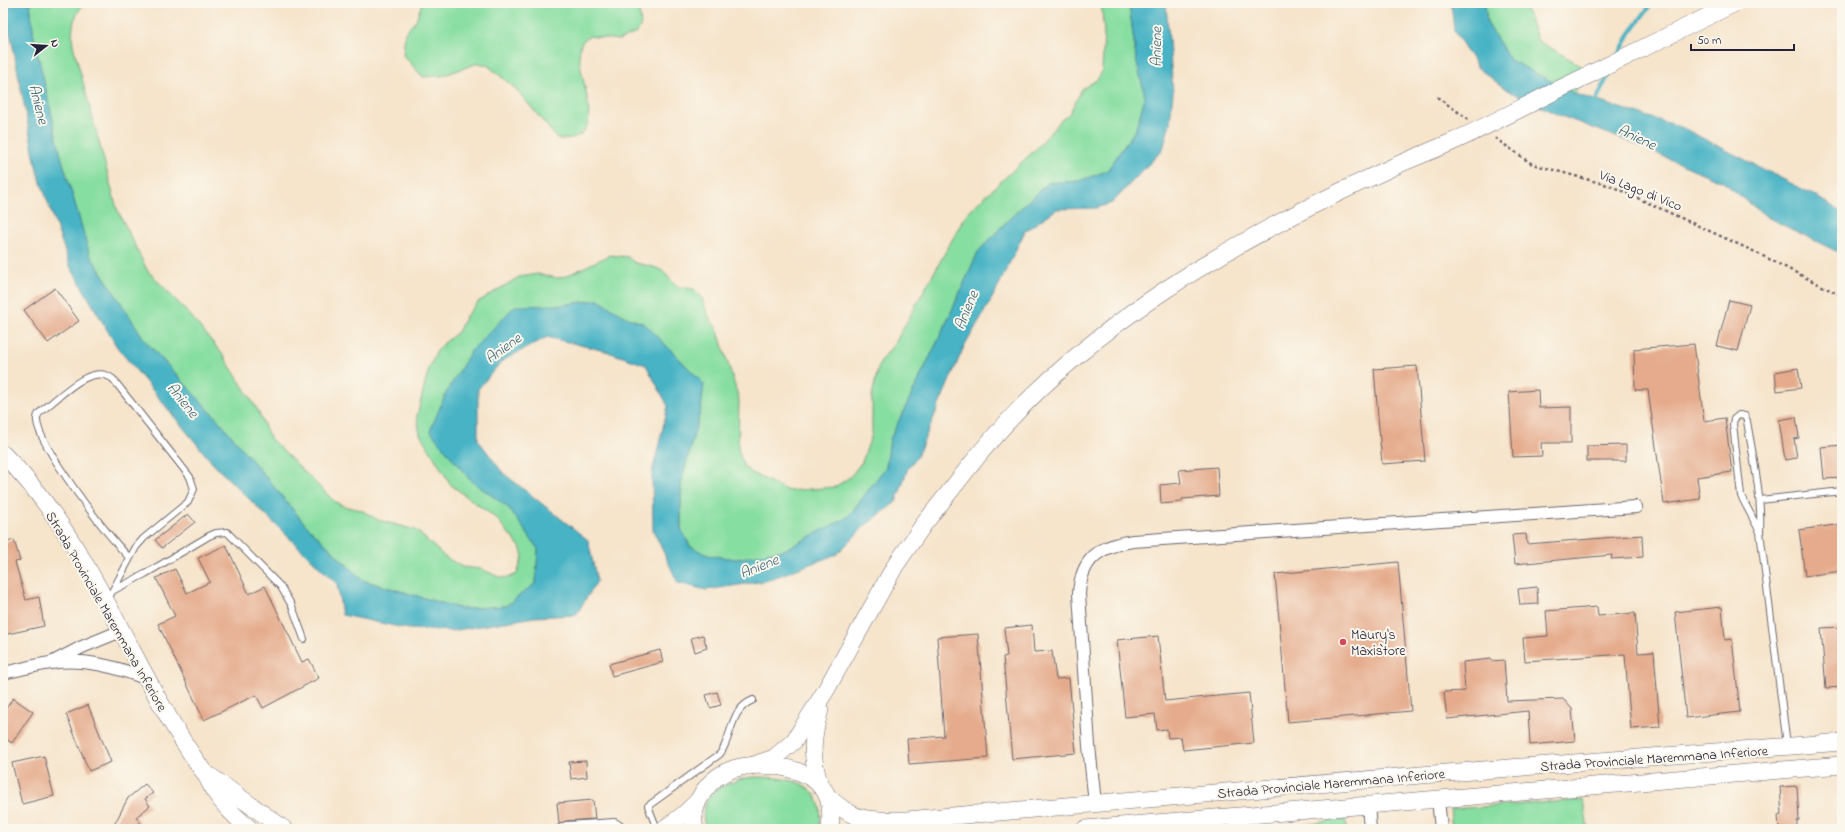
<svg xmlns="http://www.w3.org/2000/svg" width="1845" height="832" font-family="'Indie Flower',sans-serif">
  <rect width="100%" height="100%" fill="#fbf7ec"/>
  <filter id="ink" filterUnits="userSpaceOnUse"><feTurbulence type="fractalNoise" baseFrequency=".025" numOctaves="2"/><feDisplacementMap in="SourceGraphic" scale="8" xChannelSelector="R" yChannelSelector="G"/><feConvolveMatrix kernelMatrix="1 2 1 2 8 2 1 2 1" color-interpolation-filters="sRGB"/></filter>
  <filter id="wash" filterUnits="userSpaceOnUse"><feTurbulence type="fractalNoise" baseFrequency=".012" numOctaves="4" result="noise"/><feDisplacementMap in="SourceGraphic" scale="16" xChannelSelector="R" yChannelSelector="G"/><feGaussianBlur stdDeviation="0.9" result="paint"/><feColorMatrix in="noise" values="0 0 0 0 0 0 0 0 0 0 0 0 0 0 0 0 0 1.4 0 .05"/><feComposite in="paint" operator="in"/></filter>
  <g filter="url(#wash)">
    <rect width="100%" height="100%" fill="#f6e4cb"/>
    <!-- green -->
    <g fill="#87dea1" stroke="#54806e">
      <path d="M30 3H86C73 14 71 28 73 45L117 209 147 270 190 315 223 355 257 409 270 438 334 501 343 506 361 510 378 520 416 530 445 557 462 567 481 569 499 577 508 578 517 574 523 556 520 547 496 518 451 485 420 434 417 416 429 368 437 351 443 344 458 332 466 316 478 302 519 277 538 274 557 278 566 276 610 255 628 257 635 263 654 267 663 271 676 286 694 289 701 296 708 315 718 331 739 399 738 449 744 467 752 473 788 491 835 487 850 477 862 462 872 434V396L878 368 882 359 895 343 967 213 1037 148 1061 120 1069 114 1082 89 1098 79 1102 71 1104 32 1101 3H1129L1136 58 1145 97 1136 129 1107 171 1079 181 1048 183 1007 221 978 252 944 328 890 439 886 467 848 517 784 550 736 559 707 555 690 546 681 529V483L701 408 704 384 645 324 626 317 598 300 562 305 471 351 470 480 509 508 538 549 536 583 506 606 462 609 362 580 305 524 219 421 146 342 90 255 61 156 34 38Z"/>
      <path d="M422 3H638L641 24 637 33 618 40 589 36C587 38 584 40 582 42 568 67 619 142 558 139L515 88 487 65 478 63 442 76 423 77 403 55 405 33 416 20Z"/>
      <path d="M1485 3H1524L1538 41 1582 66 1575 94 1510 60 1487 23Z"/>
      <path d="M753 777C789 777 829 781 819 829H706C694 794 726 781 753 777Z"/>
      <path d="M1583 800 1588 829H1452L1450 809Z"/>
      <path d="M1345 819 1347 829H1212L1248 826 1288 827Z"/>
    </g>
    <!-- water -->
    <g fill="#47b3c5" stroke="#346a80">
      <path d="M3 3H30L34 38 61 156 90 255 146 342 219 421 305 524 362 580 462 609 506 606 536 583 538 549 509 508 470 480 430 431 446 393 471 351 515 306 562 305 598 300 626 317 645 324 704 384 701 408 681 483V529L690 546 707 555 736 559 784 550 848 517 886 467 890 439 944 328 978 252 1007 221 1048 183 1079 181 1107 171 1136 129 1145 97 1136 58 1129 3H1166L1173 92 1170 123 1163 149 1112 203 1096 208 1057 209 1025 231 995 293 963 349 917 457 908 468 896 502 866 525 837 554 765 581 706 590 678 583 653 530 652 473 668 406 646 365 605 351 547 337 502 361 478 389V440L503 473 588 540 597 581 576 615 535 617 451 631 409 629 342 615 337 584 214 465 117 347 70 266 37 171 11 37 3 12Z"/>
      <path d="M1451 3H1485L1487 23 1510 60 1575 94 1681 127 1810 193 1842 212V254L1767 217 1723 182 1630 142 1556 114 1507 90 1478 68 1454 31Z"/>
    </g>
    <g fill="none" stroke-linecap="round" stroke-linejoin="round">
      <!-- stream -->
      <g stroke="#47b3c5" stroke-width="4">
        <path d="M1620 53 1630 33 1652 3"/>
        <path d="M1594 105 1611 70"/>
      </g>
    </g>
    <g id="blocks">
      <!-- building -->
      <g fill="#e5ab8c">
        <path d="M55 288 79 321 48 343 24 310Z"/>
        <path d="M1729 300 1750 305 1738 351 1717 346Z"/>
        <path d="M1694 344 1704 421 1725 418 1732 472 1697 477 1700 499 1664 504 1648 390H1635L1634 349Z"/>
        <path d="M1417 366 1425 461 1382 464 1374 369Z"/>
        <path d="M1798 368 1801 388 1777 391 1775 372Z"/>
        <path d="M1538 390 1539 408 1571 407V443H1541L1542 456 1513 457 1509 392Z"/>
        <path d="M1796 417 1799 438 1794 439 1797 458 1785 460 1779 420Z"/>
        <path d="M1626 445V461H1587V446Z"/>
        <path d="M1842 445V478L1824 479 1821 447Z"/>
        <path d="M1217 467 1219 496 1182 499V502L1161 504 1160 485 1181 483 1179 470Z"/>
        <path d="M188 514 195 522 162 548 155 540Z"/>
        <path d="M1842 524V571L1805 576 1799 530Z"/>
        <path d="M1526 534 1527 544 1642 535 1643 557 1611 559 1612 555 1515 564 1512 535Z"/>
        <path d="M14 540 20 561 15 562 26 600 39 597 44 626 3 635V543Z"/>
        <path d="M226 545 249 594 265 586 302 662 309 659 319 678 263 708 256 695 204 720 158 624 175 616 156 578 175 569 187 593 210 582 198 558Z"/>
        <path d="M1398 562 1411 711 1288 722 1275 574Z"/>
        <path d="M1537 587 1538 604 1520 605 1518 589Z"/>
        <path d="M1597 607 1598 616 1635 613 1638 653 1654 652 1660 727 1631 729 1625 654 1525 661 1523 638 1548 636 1546 611Z"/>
        <path d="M1722 607 1725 640 1732 639 1740 712 1686 718 1675 612Z"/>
        <path d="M1032 625 1034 652 1052 651 1056 679 1069 678 1076 753 1012 759 1003 657 1007 656 1004 628Z"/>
        <path d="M1842 627V687L1826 688 1821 628Z"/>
        <path d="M978 634 988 758 909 764 907 739 944 736 937 637Z"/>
        <path d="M703 635 707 648 695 652 691 638Z"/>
        <path d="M1158 636 1165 701 1249 693 1254 743 1183 750 1181 737 1168 738 1167 729 1157 730 1155 714 1125 717 1117 640Z"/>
        <path d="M660 650 663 662 612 676 609 664Z"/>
        <path d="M1491 659V661L1504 660 1507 701 1563 699 1572 709 1575 741 1530 745 1528 711 1447 719 1444 692 1465 691 1463 662Z"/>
        <path d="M717 692 721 705 710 708 706 695Z"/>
        <path d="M13 698 33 712 12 743 3 737V713Z"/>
        <path d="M88 705 111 762 89 771 66 714Z"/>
        <path d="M44 756 54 796 22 804 12 763Z"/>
        <path d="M586 761 587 777 571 779 569 762Z"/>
        <path d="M145 784 153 793 145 799 150 806 136 817 145 829H112L128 798Z"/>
        <path d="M1797 786 1799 820 1797 821V829H1779L1778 815 1782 814 1780 787Z"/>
        <path d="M593 800 595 819 566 821 559 824 557 803Z"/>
      </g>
    </g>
  </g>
  <g filter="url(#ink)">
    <use href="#blocks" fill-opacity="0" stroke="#6c666d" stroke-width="1"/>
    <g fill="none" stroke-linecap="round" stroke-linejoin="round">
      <defs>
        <g id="lane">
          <path d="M1760 500 1842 491"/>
          <path d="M1760 532 1741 496 1733 424 1734 419 1739 415 1745 416 1747 421C1753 458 1762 495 1760 532L1787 745"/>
          <path d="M114 590 145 574 209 536 216 533 227 532 281 587 292 606 304 639"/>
          <path d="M107 601 136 547 144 538 188 502 194 489 190 477 113 379C92 362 61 396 44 409 40 412 36 415 37 421 39 446 109 539 130 558"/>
          <path d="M558 829 566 825 615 822 626 829"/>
          <path d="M657 829 648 806 720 754C733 736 729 710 753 700"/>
        </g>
        <g id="street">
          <path d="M53 662 82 647 121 631"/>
          <path d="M3 673C19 670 35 665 51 663 85 658 117 667 147 679"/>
          <path d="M1438 799 1441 829"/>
          <path d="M1095 803 1089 746 1079 594C1081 559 1099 546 1133 541L1636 507"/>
          <path d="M1368 805 1370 829"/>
        </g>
        <g id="secondary">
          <path d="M3 454C92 542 131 670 203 771 207 776 210 783 213 789 223 805 236 818 250 829"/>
          <path d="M751 766 774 758 794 741 826 690 895 566 924 524 969 467"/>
          <path d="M210 776 284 829"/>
          <path d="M820 786C811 756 811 740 820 710"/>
          <path d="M827 796C857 824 868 820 907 820L1421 775 1842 742"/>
          <path d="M664 829 682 816 698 801"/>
          <path d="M695 829C689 804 709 777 733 769 760 760 813 766 827 795 831 804 831 819 830 829"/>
          <path d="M1085 829 1842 765"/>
        </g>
      </defs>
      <!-- lane casing -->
      <use href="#lane" stroke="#6c666d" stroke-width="8"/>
      <!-- street casing -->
      <use href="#street" stroke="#6c666d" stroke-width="14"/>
      <!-- secondary casing -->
      <use href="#secondary" stroke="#6c666d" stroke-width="18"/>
      <!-- path -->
      <g stroke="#6c666d" stroke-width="2.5" stroke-dasharray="3 3" stroke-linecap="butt">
        <path d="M1437 97 1468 119"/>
        <path d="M1495 138 1532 164 1611 186 1755 252 1842 296"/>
      </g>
      <!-- lane -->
      <use href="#lane" stroke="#fff" stroke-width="6"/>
      <!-- street -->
      <use href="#street" stroke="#fff" stroke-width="12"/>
      <!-- secondary -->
      <use href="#secondary" stroke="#fff" stroke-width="17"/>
      <defs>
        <path id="secondary-bridge" d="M969 467C1078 327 1237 238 1395 166 1415 157 1434 150 1454 141 1494 123 1532 102 1572 83 1626 56 1681 30 1735 3"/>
      </defs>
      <!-- secondary-bridge casing -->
      <use href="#secondary-bridge" stroke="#6c666d" stroke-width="18" stroke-linecap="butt"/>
      <!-- secondary-bridge -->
      <use href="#secondary-bridge" stroke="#fff" stroke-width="17"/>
    </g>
  </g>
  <!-- markers -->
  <circle fill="#d1495b" stroke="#fbf7ec" stroke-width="1.5" cx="1343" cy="642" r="4"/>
  <g text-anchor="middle" stroke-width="4" stroke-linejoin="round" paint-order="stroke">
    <!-- street labels -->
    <g font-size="14" fill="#22223b" stroke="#fbf7ec">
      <text transform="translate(1641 190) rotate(22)" y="5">Via Lago di Vico</text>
      <text transform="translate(107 611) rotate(60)" y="5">Strada Provinciale Maremmana Inferiore</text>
      <text transform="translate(1654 758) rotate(-4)" y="5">Strada Provinciale Maremmana Inferiore</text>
      <text transform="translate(1331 783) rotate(-5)" y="5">Strada Provinciale Maremmana Inferiore</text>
    </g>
    <!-- poi labels -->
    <g font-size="14" fill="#22223b" stroke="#fbf7ec" text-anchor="start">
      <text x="1351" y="639">Maury's<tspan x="1351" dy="16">Maxistore</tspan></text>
    </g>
    <!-- water labels -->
    <g font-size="15" font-style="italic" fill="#315c72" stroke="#fbf7ec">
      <text transform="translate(1156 47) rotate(-89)" y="5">Aniene</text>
      <text transform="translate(39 104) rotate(76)" y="5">Aniene</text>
      <text transform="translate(1637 137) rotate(25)" y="5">Aniene</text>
      <text transform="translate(966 310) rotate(-68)" y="5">Aniene</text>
      <text transform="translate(503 348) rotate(-36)" y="5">Aniene</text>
      <text transform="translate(183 400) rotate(51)" y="5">Aniene</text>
      <text transform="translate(759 566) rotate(-22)" y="5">Aniene</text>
    </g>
  </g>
  <!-- margin -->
  <rect width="1845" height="832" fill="none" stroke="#fbf7ec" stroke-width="16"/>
  <!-- north arrow -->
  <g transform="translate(46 46) rotate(73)" stroke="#fbf7ec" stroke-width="3" paint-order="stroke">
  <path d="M0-3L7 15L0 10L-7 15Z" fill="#22223b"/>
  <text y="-6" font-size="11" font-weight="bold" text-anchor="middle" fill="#22223b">N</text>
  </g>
  <!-- scale -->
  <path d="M1691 44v6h103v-6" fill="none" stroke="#22223b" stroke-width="2"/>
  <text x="1697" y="44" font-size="12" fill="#22223b" stroke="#fbf7ec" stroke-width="3" paint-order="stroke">50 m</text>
</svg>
